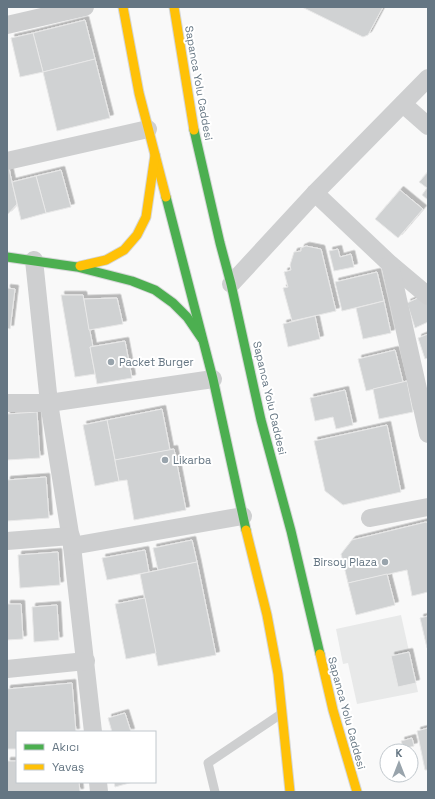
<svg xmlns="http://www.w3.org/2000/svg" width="435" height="799" font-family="'Space Grotesk',sans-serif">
  <defs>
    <filter id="shadow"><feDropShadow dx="3.5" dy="-3.5" stdDeviation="0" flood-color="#0004"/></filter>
  </defs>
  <rect width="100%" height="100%" fill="#f9f9f9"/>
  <!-- built -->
  <path fill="#e8e9e9" d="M401 615 418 692 357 704 348 663 343 664 336 629Z"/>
  <!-- building -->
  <g fill="#d0d2d3" stroke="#e8e8e8" filter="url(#shadow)">
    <path d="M302 7H383L368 35 363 37Z"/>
    <path d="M85 20 95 59 43 72 33 33Z"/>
    <path d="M33 33 43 72 20 77 11 38Z"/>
    <path d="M95 59 110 118 57 131 43 72Z"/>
    <path d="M7 169H9L17 204 8 214H7Z"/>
    <path d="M61 170 71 207 46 213 36 176Z"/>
    <path d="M428 172V200L422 195 427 188 419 182Z"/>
    <path d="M36 176 46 213 21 220 12 182Z"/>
    <path d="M400 190 423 209 398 238 375 219Z"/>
    <path d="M306 246 321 249 336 311 292 321 283 288 288 287 284 272 291 270 290 265 294 252 301 251V248Z"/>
    <path d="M338 249 340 257 351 254 354 267 334 271 329 251Z"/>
    <path d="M377 272 384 301 342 311 335 282Z"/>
    <path d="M7 288 15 289 10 329 7 328Z"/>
    <path d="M61 295H83L93 347H90L95 374 75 377Z"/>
    <path d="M420 297 428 304V322L415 328 407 303Z"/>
    <path d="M117 298 123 324 89 330 84 299Z"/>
    <path d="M384 301 391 333 363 339 356 308Z"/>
    <path d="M315 316 320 339 288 347 283 324Z"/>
    <path d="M428 334V358L425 359 418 338Z"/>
    <path d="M125 341 132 378 97 384 90 347Z"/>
    <path d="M395 350 403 382 366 391 358 359Z"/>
    <path d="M407 381 413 412 379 419 373 389Z"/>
    <path d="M345 390 353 425 336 429 333 417 315 421 310 398Z"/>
    <path d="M162 409 170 450 115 460 107 420Z"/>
    <path d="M37 412 40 458 7 460V414Z"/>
    <path d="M107 420 119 481 95 486 83 425Z"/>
    <path d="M387 425 401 492 343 505 325 491 314 441Z"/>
    <path d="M174 449 186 510 134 520 127 480 119 481 115 460Z"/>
    <path d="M46 477 49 518 7 521V480Z"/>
    <path d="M426 522 428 523V592L412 596 407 570 348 583 341 554 352 540Z"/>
    <path d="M192 540 197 562 158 570 153 548Z"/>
    <path d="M145 550 149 572 107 580 102 558Z"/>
    <path d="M58 552 60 585 20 588 18 555Z"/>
    <path d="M197 562 216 655 158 666 140 574Z"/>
    <path d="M387 574 395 605 356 615 348 583Z"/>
    <path d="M145 598 156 653 126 659 115 604Z"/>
    <path d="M7 604H21L23 639 7 640Z"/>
    <path d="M57 605 59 640 34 642 32 607Z"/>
    <path d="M428 616V648H427L420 618Z"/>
    <path d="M409 652 416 683 398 687 391 656Z"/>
    <path d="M72 683 76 732H17V749H7V689Z"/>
    <path d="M125 713 131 732H112L108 718Z"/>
    <path d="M428 728V770H425L417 731Z"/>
    <path d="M412 738 414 746 404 749 401 741Z"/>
    <path d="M7 761H17V782H79L80 792H7Z"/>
    <path d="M114 782H133L115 787Z"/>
  </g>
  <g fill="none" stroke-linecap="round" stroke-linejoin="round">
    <defs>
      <g id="fast">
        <path d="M194 130 220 243 231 284 261 420 291 531 320 654"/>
        <path d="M166 197 213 379 246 530"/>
        <path d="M7 257 77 267 132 281 155 290 173 303 187 317 202 339"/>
      </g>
      <g id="slow">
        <path d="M123 7 139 93 166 197"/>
        <path d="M174 7 194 130"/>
        <path d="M80 266 106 260 124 250 137 235 146 217 155 155"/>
        <path d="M246 530 267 615 278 674 290 792"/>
        <path d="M320 654 333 710 357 792"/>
      </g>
    </defs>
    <!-- fast casing -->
    <use href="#fast" stroke="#d5d6d7" stroke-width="11"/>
    <!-- slow casing -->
    <use href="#slow" stroke="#d5d6d7" stroke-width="11"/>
    <!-- lane -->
    <path stroke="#cecfd0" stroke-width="9" d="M215 792 208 763 281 714"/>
    <!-- street -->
    <g stroke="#cecfd0" stroke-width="18">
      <path d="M7 25 85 7"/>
      <path d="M403 104 428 126"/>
      <path d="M7 161 148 129"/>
      <path d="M315 193 390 264 428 296"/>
      <path d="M34 260 49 403 72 546 93 732"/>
      <path d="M390 264 428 434"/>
      <path d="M231 284 315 193 428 78"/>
      <path d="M7 403H49L213 379"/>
      <path d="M370 518 428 507"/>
      <path d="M7 541 71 536"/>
      <path d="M72 546 243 516"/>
      <path d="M7 669 86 661"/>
      <path d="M98 782 99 792"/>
    </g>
    <!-- fast -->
    <use href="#fast" stroke="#4caf50" stroke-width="9"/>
    <!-- slow -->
    <use href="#slow" stroke="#ffc107" stroke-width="9"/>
  </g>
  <!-- markers -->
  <g fill="#99a4ac" stroke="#fff" stroke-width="1.5">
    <circle cx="111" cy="362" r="4"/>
    <circle cx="165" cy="460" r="4"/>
    <circle cx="385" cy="562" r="4"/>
  </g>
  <g text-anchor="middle" stroke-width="4" stroke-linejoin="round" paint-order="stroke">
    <!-- street labels -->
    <g font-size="11" fill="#657683" stroke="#fff">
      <text transform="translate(199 83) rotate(80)" y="4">Sapanca Yolu Caddesi</text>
      <text transform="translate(270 398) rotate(77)" y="4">Sapanca Yolu Caddesi</text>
      <text transform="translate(347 713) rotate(75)" y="4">Sapanca Yolu Caddesi</text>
    </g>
    <!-- poi labels -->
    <g font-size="11" fill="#657683" stroke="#fff" text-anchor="start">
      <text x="119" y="366">Packet Burger</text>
      <text x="173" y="464">Likarba</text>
      <text x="377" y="566" text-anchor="end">Birsoy Plaza</text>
    </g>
  </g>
  <!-- border -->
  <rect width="435" height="799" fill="none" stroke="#657683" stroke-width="16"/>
  <!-- legend -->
  <rect x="16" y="731" width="140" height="52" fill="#ffffff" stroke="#c1c8cd"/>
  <rect x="24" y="744" width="20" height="6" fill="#4caf50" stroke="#c1c8cd"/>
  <text x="52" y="751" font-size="12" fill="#657683">Akıcı</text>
  <rect x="24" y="764" width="20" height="6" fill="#ffc107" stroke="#c1c8cd"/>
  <text x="52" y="771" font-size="12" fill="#657683">Yavaş</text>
  <!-- north arrow -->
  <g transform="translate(399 763)"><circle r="19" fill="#ffffff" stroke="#c1c8cd"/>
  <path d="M0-3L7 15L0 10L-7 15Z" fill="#99a4ac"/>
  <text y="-6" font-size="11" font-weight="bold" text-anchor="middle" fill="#657683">K</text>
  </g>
</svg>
